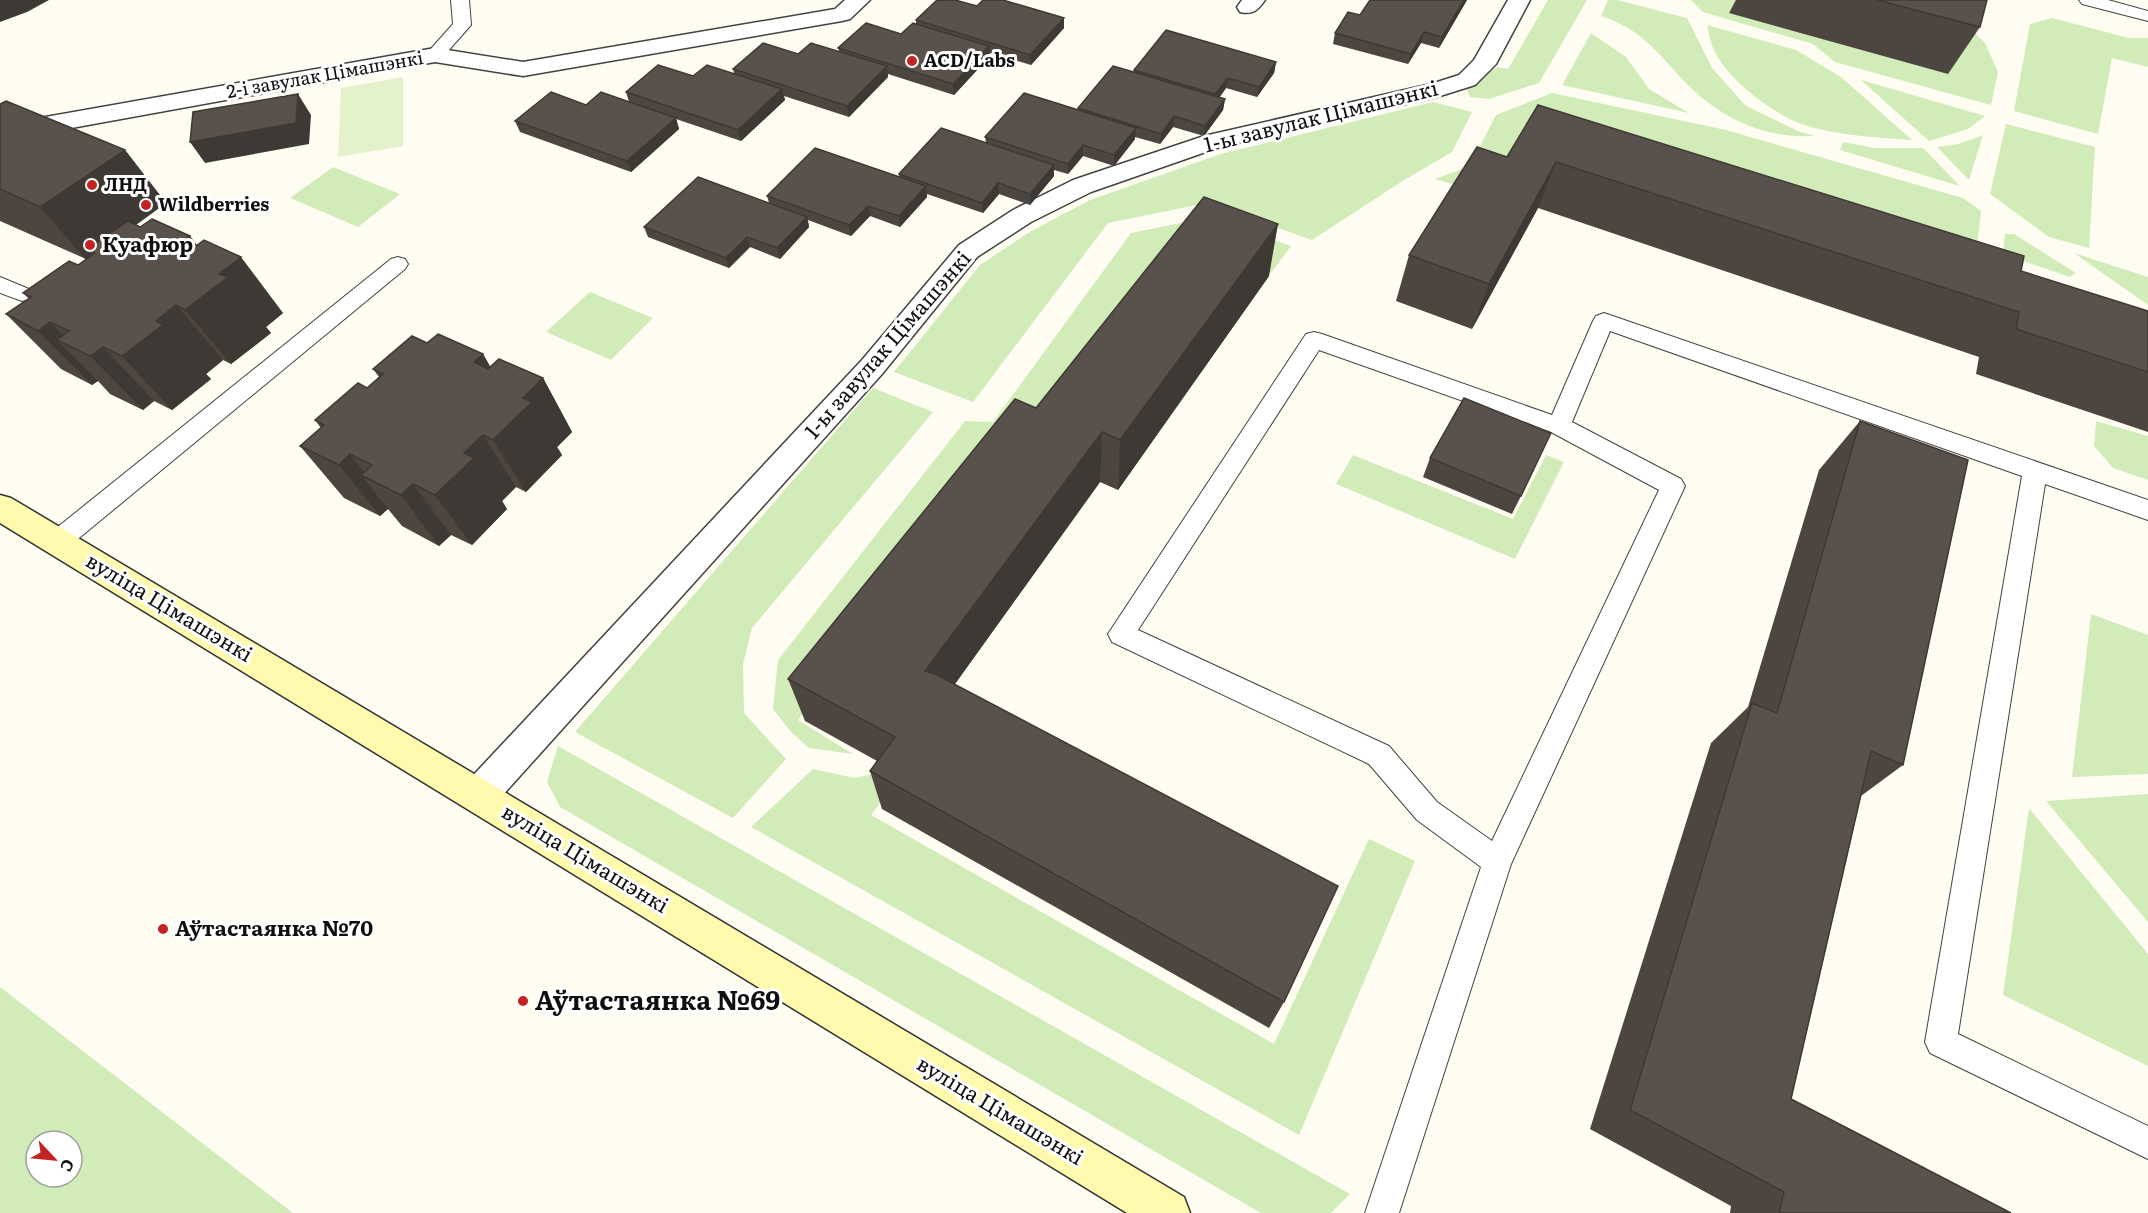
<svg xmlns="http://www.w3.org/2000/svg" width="2148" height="1213" font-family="Literata,serif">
  <rect width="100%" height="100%" fill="#fffdf2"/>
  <!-- green -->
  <g fill="#d1ebb9" fill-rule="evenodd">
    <path d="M1548 0H1587L1539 83 1489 99 1470 97 1467 89 1497 67 1508 69Z"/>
    <path d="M1608 0H1617L1687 18 1712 68 1746 106 1800 132 1815 136C1767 139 1724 120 1690 87 1658 55 1647 32 1601 16Z"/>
    <path d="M1691 0H1736L1970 28 1985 43 1998 72 1991 105 1835 62 1813 44 1703 12Z"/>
    <path d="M2052 18 2129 38H2148V67L2112 58 2098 134 2014 111 2030 24Z"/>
    <path d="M1707 25 1796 50 1841 77 1912 140C1877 137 1841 136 1807 126 1775 116 1726 79 1713 48 1710 41 1709 32 1707 25Z"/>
    <path d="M1591 33 1626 57 1649 89 1689 113 1562 85Z"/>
    <path d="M1861 80 1985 116 1968 129 1929 141Z"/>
    <path d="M1552 93 1726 130 1963 198 1981 211 1975 265 1484 194 1435 179 1470 166 1496 115Z"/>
    <path d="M1433 102 1472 112 1452 152 1401 182 1312 240 1207 203 1108 223 973 402 894 372 980 265 1028 233 1090 200 1221 154Z"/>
    <path d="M2006 124 2095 147 2089 248 2049 237 1990 194Z"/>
    <path d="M1983 135 1969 180 1937 147 1959 144Z"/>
    <path d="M1843 142 1875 148H1923L1960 186 1840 150Z"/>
    <path d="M333 167 400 194 358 227 290 198Z"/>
    <path d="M1211 217 1291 246 1271 273 1193 247 1017 441 798 720 853 754 809 748 791 732 773 709 778 660 965 421 993 422 1131 233Z"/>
    <path d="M2005 234H2014L2076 273 2070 277 2003 254Z"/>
    <path d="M2074 253 2148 277V305Z"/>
    <path d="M590 292 653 318 611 360 546 332Z"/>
    <path d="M873 388 933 412 752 628 743 664 744 713 786 759 733 818 575 732Z"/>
    <path d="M2096 421 2148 436V480L2113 468 2094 446Z"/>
    <path d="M1353 455 1513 519 1546 455 1564 462 1515 559 1336 484Z"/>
    <path d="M2091 614 2148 635V774L2072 777Z"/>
    <path d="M558 746 1350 1194 1331 1213H1261L560 807 547 782Z"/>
    <path d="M813 769 855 778 878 773 895 782 871 815 1274 1044 1369 839 1415 861 1299 1135 751 827Z"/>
    <path d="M2148 794V922L2046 801Z"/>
    <path d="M2029 808 2148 954V1066L2003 995Z"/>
    <path d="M0 987 293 1213H0ZM36 1141H72V1177H36Z"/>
  </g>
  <!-- pitch -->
  <path fill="#e3f2cb" d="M403 77V146L338 157 341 88Z"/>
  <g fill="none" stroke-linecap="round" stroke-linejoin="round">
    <defs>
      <g id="service">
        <path d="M451 0H469L471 25 441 59H429L426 55 429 51 453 24Z"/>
        <path d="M2079 0H2108L2148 11V21L2082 4Z"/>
        <path d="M398 257 405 259 408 264 405 269 67 548 58 551 49 548 46 541 49 534 391 259Z"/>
        <path d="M0 277 29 289 33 294 29 299 22 301 0 293Z"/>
        <path d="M1604 313 2148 500V520L2045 484 1958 1034 2148 1126V1159L1930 1053 1925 1042 2022 476 1610 331 1572 422 1681 479 1685 486 1511 864 1399 1213H1365L1481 867 1417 820 1369 764 1112 642 1108 634 1306 334 1314 332 1322 334 1552 415 1593 321 1596 316ZM1319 350 1551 432 1659 490 1492 841 1437 802 1389 746 1138 630Z"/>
      </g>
      <g id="minor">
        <path d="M845 0H870L850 19 842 21 523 76 435 62 0 141V125L435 48 523 62 835 9Z"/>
        <path d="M1242 0H1265C1258 10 1253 15 1240 12L1237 7Z"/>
        <path d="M1508 0H1530L1496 64 1475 85 1437 97 1220 147 1091 192 1031 222 977 257 882 374 492 807 479 812 466 807 461 795 466 783 862 360 959 245 1013 210 1073 180 1204 136 1431 84 1459 75 1474 60Z"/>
      </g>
      <path id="secondary" d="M0 495 11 498 1184 1197 1190 1213H1127L0 523Z"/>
    </defs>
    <!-- service casing -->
    <use href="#service" stroke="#424242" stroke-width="2"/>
    <!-- minor casing -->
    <use href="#minor" stroke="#424242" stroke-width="3"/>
    <!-- secondary casing -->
    <use href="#secondary" stroke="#313131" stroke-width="3"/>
    <!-- service -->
    <use href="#service" fill="#fff" fill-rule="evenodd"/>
    <!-- minor -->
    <use href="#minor" fill="#fff" fill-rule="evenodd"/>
    <!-- secondary -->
    <use href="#secondary" fill="#fffaad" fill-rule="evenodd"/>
  </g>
  <!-- wall -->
  <g fill="#4d4640">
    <path d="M1467 0 1439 48 1421 43 1408 64 1333 44 1335 33 1360 15Z"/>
    <path d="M1736 0H1987L1980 27 1948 74 1729 13Z"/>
    <path d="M977 6 1064 18V28L1031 65 990 53V56L954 95 888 74V77L849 117 784 96 785 100 741 141 676 119 679 129 631 172 520 132 515 121 586 105 629 102 626 92 693 76 734 73 733 69 798 54 839 51 838 48 901 34 916 24V20Z"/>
    <path d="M1276 62 1274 73 1257 97 1226 88 1219 98 1225 99 1223 110 1204 136 1173 127 1160 144 1135 137V139L1114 166 1083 156 1068 174 1054 170V176L1030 205 999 194 983 213 927 194V197L900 227 870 216 851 236 808 220 809 227 780 259 750 247 729 268 648 237 644 227 769 203 767 196 899 177V174L986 143 985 137 1078 110V108L1134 72V70Z"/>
    <path d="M0 104 125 150 166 203 136 225 140 227 190 236 197 246 283 313 266 327 271 333 231 364 223 360 206 374 211 379 172 410 154 401 143 410 110 394 98 381 92 385 61 369 6 314 29 299 23 293 78 265 86 259 0 221Z"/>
    <path d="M1538 105 2021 271 2148 311V432L1976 374 1979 357 1538 208 1472 329 1396 301 1409 255 1507 157Z"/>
    <path d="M1269 276 1118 490 1100 482 955 684 1284 1002 1269 1028 882 809 870 771 877 761 805 721 788 679 1036 408Z"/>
    <path d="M427 343 483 354 490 367 543 378 572 432 557 447 562 455 526 492 516 487 502 501 507 509 472 545 451 535 439 546 402 526 388 509 380 516 344 498 300 446 321 428 315 420 367 388 379 377 373 369Z"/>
    <path d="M1860 421 1903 765 1861 796 1791 1099 2011 1213H1730L1731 1206 1590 1129 1711 743 1748 707 1819 470Z"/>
    <path d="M1430 458 1521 496 1512 514 1423 477Z"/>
  </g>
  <!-- shaded-wall -->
  <g fill="#3e3934">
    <path d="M0 0H49L27 12 0 22Z"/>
    <path d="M1464 0H1467L1439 48 1442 37Z"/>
    <path d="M1064 18V28L1031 65 1030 55Z"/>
    <path d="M1424 32 1421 43 1408 64 1411 54Z"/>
    <path d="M989 46 990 56 954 95 953 84Z"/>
    <path d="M1276 62 1274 73 1257 97 1259 87Z"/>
    <path d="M887 66 888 77 849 117 847 106Z"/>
    <path d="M1228 78 1226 88 1214 105 1215 94Z"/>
    <path d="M782 89 785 100 741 141 738 130Z"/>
    <path d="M298 94 311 115 309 144 205 163 190 142Z"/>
    <path d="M1225 99 1223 110 1204 136 1205 126Z"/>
    <path d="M1174 116 1173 127 1160 144 1161 134Z"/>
    <path d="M676 118 679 129 631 172 627 161Z"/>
    <path d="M1136 128 1135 139 1114 166V155Z"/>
    <path d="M1083 145V156L1068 174V164Z"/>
    <path d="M125 150 166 203 95 254 87 249 92 256 86 260 40 207Z"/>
    <path d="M1556 162 1538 208 1472 329 1489 284Z"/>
    <path d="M1054 165V176L1030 205V194Z"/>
    <path d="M998 183 999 194 983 213 982 203Z"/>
    <path d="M926 186 927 197 900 227 899 216Z"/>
    <path d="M868 206 870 216 851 236 849 225Z"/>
    <path d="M807 217 809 227 780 259 777 248Z"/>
    <path d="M1278 224 1269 276 1118 490 1120 440Z"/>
    <path d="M190 236 224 280 219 274 241 257 283 313 266 327 271 333 231 364 185 310 180 243Z"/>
    <path d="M747 237 750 247 729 268 726 258Z"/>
    <path d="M176 305 223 360 206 374 211 379 172 410 122 356 156 321Z"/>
    <path d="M50 322 78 350 57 340 98 381 92 385 38 331Z"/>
    <path d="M103 347 154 401 143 410 90 356Z"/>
    <path d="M483 354 514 408 474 362Z"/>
    <path d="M543 378 572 432 557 447 562 455 526 492 493 440 523 398Z"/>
    <path d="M1102 432 1100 482 934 713 925 671Z"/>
    <path d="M483 435 516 487 502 501 507 509 472 545 435 495 464 453Z"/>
    <path d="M350 454 370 480 361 475 388 509 380 516 339 465Z"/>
    <path d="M413 484 451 535 439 546 401 495Z"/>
  </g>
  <!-- building -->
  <g fill="#59514b" stroke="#3e3934" stroke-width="1.5">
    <path d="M937 0H955L977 6 983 0H1003L1064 18 1030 55 916 20Z"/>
    <path d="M1370 0H1464L1442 37 1424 32 1411 54 1335 33 1348 12 1360 15Z"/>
    <path d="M1877 0H1987L1980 27Z"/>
    <path d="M866 23 901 34 913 23 989 46 953 84 838 48Z"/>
    <path d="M1166 30 1276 62 1259 87 1228 78 1215 94 1134 70Z"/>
    <path d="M763 43 798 54 811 43 887 66 847 106 733 69Z"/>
    <path d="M658 65 693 76 707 65 782 89 738 130 626 92Z"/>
    <path d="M1113 66 1225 99 1205 126 1174 116 1161 134 1078 108Z"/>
    <path d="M551 92 586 105 601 92 676 118 627 161 515 121Z"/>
    <path d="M1024 93 1136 128 1114 155 1083 145 1068 164 985 137Z"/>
    <path d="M298 94 296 123 190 142 193 112Z"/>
    <path d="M6 101 125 150 40 207 0 189V104Z"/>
    <path d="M1538 105 2024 256 2021 271 2148 311V372L2016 329 2019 312 1556 162 1489 284 1409 255 1477 147 1507 157Z"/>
    <path d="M941 128 1054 165 1030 194 998 183 982 203 899 174Z"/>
    <path d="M815 148 926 186 899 216 868 206 849 225 767 196Z"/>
    <path d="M698 177 807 217 777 248 747 237 726 258 644 227Z"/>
    <path d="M1204 197 1278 224 1120 440 1102 432 925 671 935 674 1338 886 1284 1002 870 771 895 737 788 679 1015 399 1036 408Z"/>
    <path d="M152 219 190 236 180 243 192 249 204 240 241 257 219 274 228 277 185 310 176 305 156 321 163 325 122 356 103 347 90 356 57 340 69 331 50 322 38 331 6 314 31 297 23 293 69 261 78 265 95 253 87 249 128 221 140 227Z"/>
    <path d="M438 334 483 354 474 362 488 369 499 359 543 378 523 398 532 402 493 440 483 435 464 453 474 458 435 495 413 484 401 495 361 475 372 465 350 454 339 465 300 446 324 425 315 420 358 383 367 388 383 374 373 369 412 336 427 343Z"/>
    <path d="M1464 398 1551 433 1521 496 1430 458Z"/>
    <path d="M1860 421 1968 460 1903 765 1871 751 1791 1099 2011 1213H1779L1784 1192 1630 1110 1752 703 1777 713Z"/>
  </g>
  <!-- markers -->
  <g fill="#c52222" stroke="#fff" stroke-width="2">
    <circle cx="912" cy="61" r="6"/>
    <circle cx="92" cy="185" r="6"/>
    <circle cx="146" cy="205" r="6"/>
    <circle cx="90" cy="245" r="6"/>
    <circle cx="163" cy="929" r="6"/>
    <circle cx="523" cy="1001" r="6"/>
  </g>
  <g text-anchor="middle" stroke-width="6" stroke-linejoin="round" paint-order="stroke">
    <!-- far-poi labels -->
    <g font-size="18" font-weight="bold" fill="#0f0f0f" stroke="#fff" text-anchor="start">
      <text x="924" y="67">ACD/Labs</text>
      <text x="104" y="191">ЛНД</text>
      <text x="158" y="211">Wildberries</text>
    </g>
    <!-- far-street labels -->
    <g font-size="18" fill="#0f0f0f" stroke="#fff">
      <text transform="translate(325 75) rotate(-10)" y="6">2-і завулак Цімашэнкі</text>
    </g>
    <!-- street labels -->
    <g font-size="21" fill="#0f0f0f" stroke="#fff">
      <text transform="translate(1321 117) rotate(-14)" y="7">1-ы завулак Цімашэнкі</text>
      <text transform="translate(888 345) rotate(-49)" y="7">1-ы завулак Цімашэнкі</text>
      <text transform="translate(169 608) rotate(31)" y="7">вуліца Цімашэнкі</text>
      <text transform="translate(585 859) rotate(31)" y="7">вуліца Цімашэнкі</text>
      <text transform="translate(1000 1111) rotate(31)" y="7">вуліца Цімашэнкі</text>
    </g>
    <!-- poi labels -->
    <g font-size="21" font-weight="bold" fill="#0f0f0f" stroke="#fff" text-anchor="start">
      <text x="102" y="252">Куафюр</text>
      <text x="175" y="936">Аўтастаянка №70</text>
    </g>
    <!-- near-poi labels -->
    <g font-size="26" font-weight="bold" fill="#0f0f0f" stroke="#fff" text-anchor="start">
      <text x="535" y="1010">Аўтастаянка №69</text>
    </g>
  </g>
  <!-- north arrow -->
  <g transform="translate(54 1159) rotate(116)"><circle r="28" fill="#ffffff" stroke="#9f9f9f" stroke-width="1.5"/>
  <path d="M0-4.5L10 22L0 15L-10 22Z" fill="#c52222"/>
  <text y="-9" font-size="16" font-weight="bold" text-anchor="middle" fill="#0f0f0f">С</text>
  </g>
</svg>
